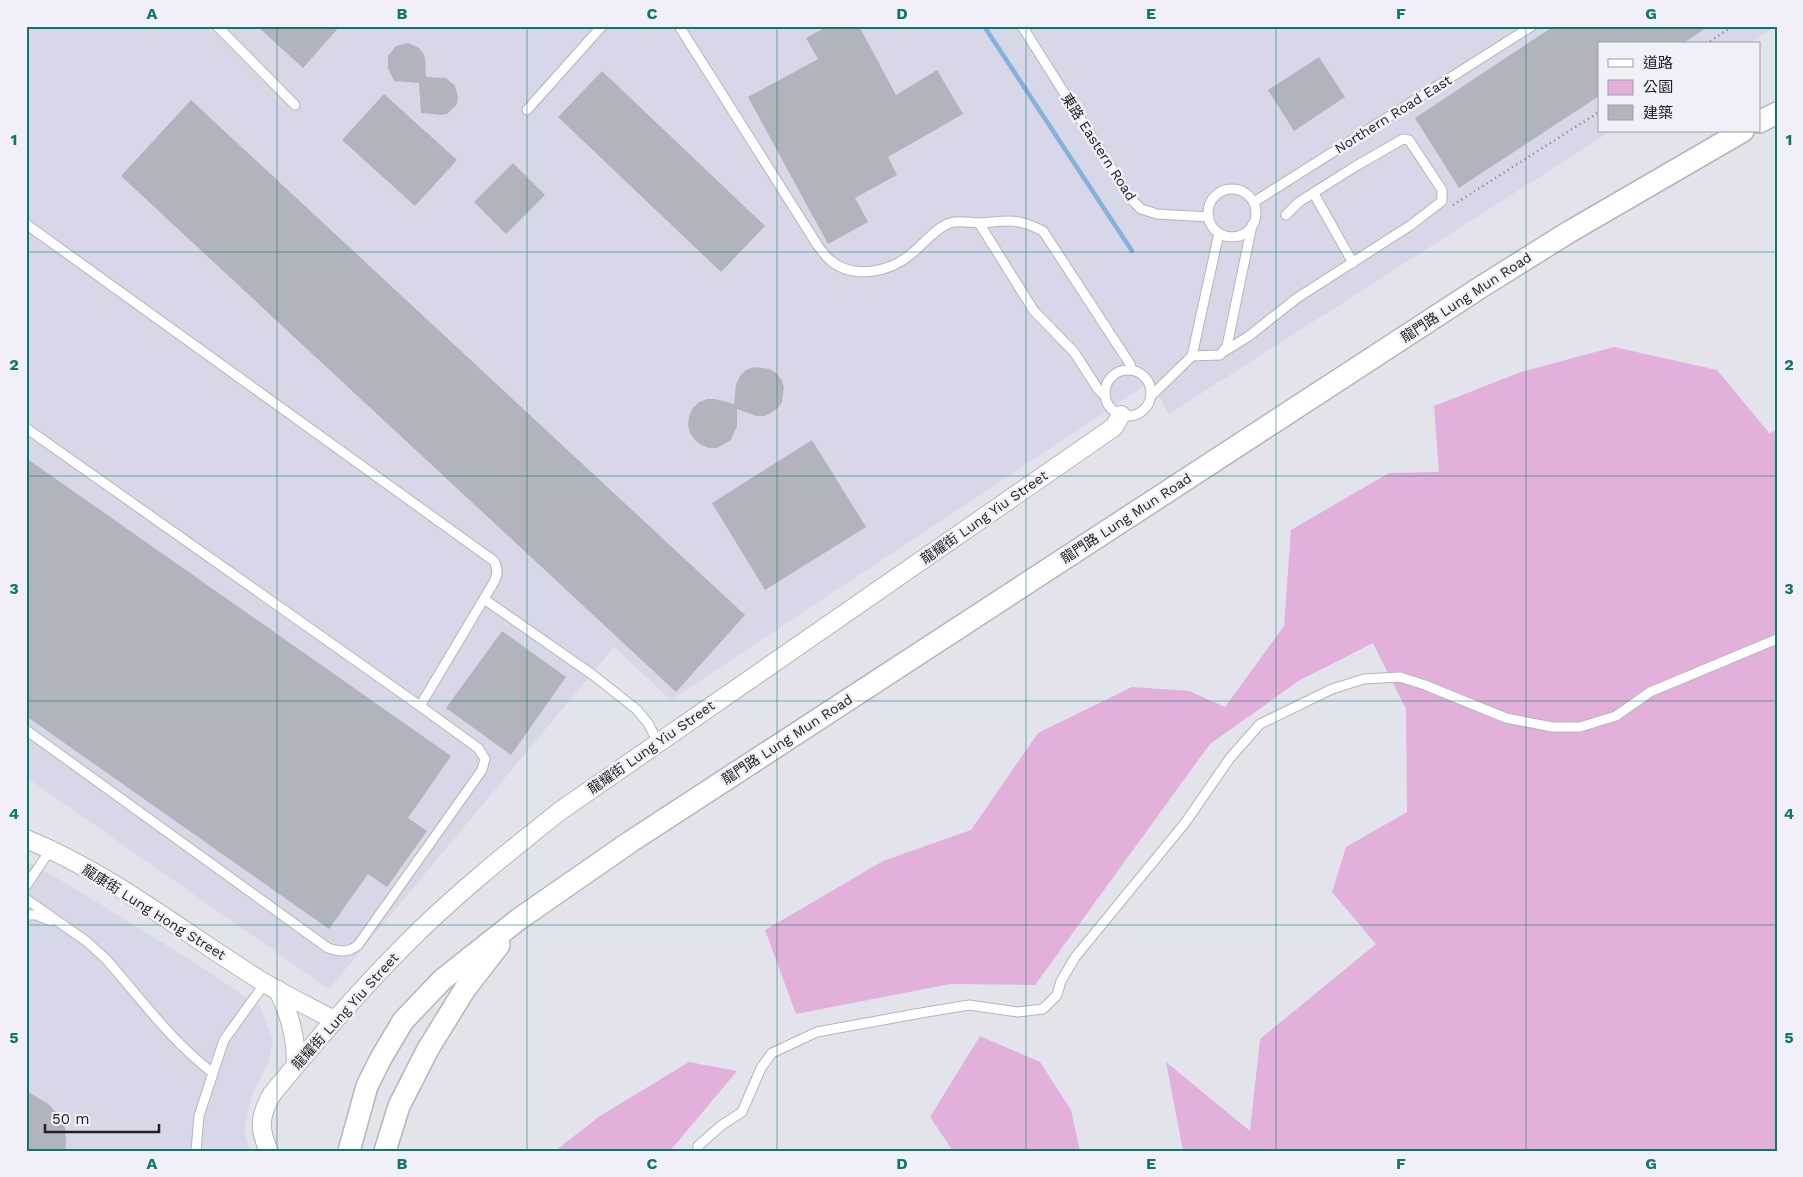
<svg xmlns="http://www.w3.org/2000/svg" width="1803" height="1177" font-family="'Work Sans','Noto Sans TC',sans-serif">
  <rect width="100%" height="100%" fill="#e3e3ec"/>
  <!-- built -->
  <g fill="#d8d7e7">
    <path d="M26 26H1776L1748 44H1599V131H1611L1169 414 1150 382 671 700 614 647 329 989 26 777Z"/>
    <path d="M26 860 79 891 211 973 261 1008 273 1042 268 1063 252 1095 244 1131 250 1151H26Z"/>
  </g>
  <!-- green -->
  <g fill="#e2b0db">
    <path d="M1614 347 1717 370 1769 433 1777 430V1151H1183L1166 1062 1250 1131 1260 1039 1376 944 1332 892 1346 847 1407 812 1406 709 1373 643 1300 680 1210 744 1035 985 950 984 796 1014 765 930 883 861 971 830 1038 733 1132 687 1189 691 1225 707 1284 626 1291 530 1389 473 1439 472 1434 406 1521 372Z"/>
    <path d="M980 1036 1040 1062 1071 1110 1080 1151H953L930 1117Z"/>
    <path d="M689 1062 737 1071 670 1151H555L600 1116Z"/>
  </g>
  <g fill="none" stroke-linecap="round" stroke-linejoin="round">
    <!-- stream -->
    <path stroke="#82b2df" stroke-width="4.5" d="M984 26 1132 251"/>
  </g>
  <!-- building -->
  <g fill="#b1b4bc">
    <path d="M257 26H340L303 68Z"/>
    <path d="M828 26H859L896 95 937 70 963 114 888 157 897 175 855 198 868 222 828 244 748 97 818 59 806 38Z"/>
    <path d="M1554 26H1709L1682 44H1599V96L1459 188 1415 118Z"/>
    <path d="M408 43 419 48 423 53 425 58 426 77 446 78 455 86 458 97 457 104 447 114 441 115 421 113 419 83 394 81 388 68V56L396 46Z"/>
    <path d="M1319 57 1345 97 1294 131 1268 90Z"/>
    <path d="M602 71 765 226 721 272 558 117Z"/>
    <path d="M384 94 457 160 415 206 342 140Z"/>
    <path d="M191 100 745 615 676 692 121 176Z"/>
    <path d="M513 163 545 195 506 234 474 202Z"/>
    <path d="M754 367 770 369 776 373 781 379 784 387 782 402 778 408 771 413 764 416H756L737 409V426L731 440 717 448H709L701 445 695 440 690 433 688 425 689 416 693 408 699 402 707 399H715L734 404 736 384 740 376 746 370Z"/>
    <path d="M812 440 866 527 765 590 712 503Z"/>
    <path d="M26 458 451 756 408 818 427 831 387 887 368 874 329 929 26 716Z"/>
    <path d="M502 631 566 677 511 755 446 708Z"/>
    <path d="M26 1091 47 1103 58 1114 65 1128 66 1144 65 1151H26Z"/>
  </g>
  <g fill="none" stroke-linecap="round" stroke-linejoin="round">
    <defs>
      <g id="service">
        <path d="M217 26 295 105"/>
        <path d="M679 26 818 246C822 251 826 257 830 260 853 280 890 272 911 254 923 245 935 228 950 223 959 220 970 223 980 223 1008 221 1016 217 1043 231L1130 364 1131 370"/>
        <path d="M1022 26 1131 199 1141 209 1157 214 1209 217"/>
        <path d="M527 110 602 26"/>
        <circle cx="1232" cy="213" r="24"/>
        <path d="M1314 194 1353 263"/>
        <path d="M1254 202 1532 26"/>
        <path d="M979 223 1034 311 1074 352 1098 389 1105 396"/>
        <path d="M26 224 494 561C498 569 498 574 494 582L420 706"/>
        <path d="M1225 351 1249 336 1297 298 1411 225 1442 201V190L1409 140 1403 139 1356 166 1299 202 1286 215"/>
        <path d="M1192 356 1220 355 1227 346 1252 225"/>
        <circle cx="1128" cy="393" r="23"/>
        <path d="M1151 396 1192 356 1219 233"/>
        <path d="M26 428 420 706 478 748 485 759 482 770 358 945C348 953 340 952 328 948L26 730"/>
        <path d="M484 599 593 675 636 709 648 723 658 743"/>
        <path d="M26 886 51 849"/>
        <path d="M26 899 86 941 106 959C140 998 171 1041 213 1073L199 1116 196 1151"/>
        <path d="M26 915H37L51 921"/>
        <path d="M213 1073 224 1040 265 983"/>
        <path d="M698 1151V1146L722 1125 742 1112 761 1068 772 1053 817 1032 915 1014 969 1005 1018 1012 1043 1009 1057 995 1061 981 1076 956 1185 823 1230 758 1260 724 1332 689 1364 679 1400 677 1425 685 1506 718 1552 727H1580L1616 716 1650 692 1777 639"/>
      </g>
      <g id="minor">
        <path d="M26 839C112 874 185 934 263 982 286 996 310 1007 334 1020"/>
        <path d="M278 990C290 1015 296 1037 296 1065"/>
        <path d="M269 1151C258 1128 260 1115 272 1094 314 1043 357 993 404 946 452 897 506 854 560 811L1114 427 1121 415"/>
      </g>
      <g id="tertiary">
        <path d="M1759 122 1777 113"/>
        <path d="M349 1151 367 1086 381 1058 403 1021 442 980 519 919 630 842 1481 287 1569 232 1743 131"/>
        <path d="M385 1151 399 1106 428 1049 465 989 499 945"/>
      </g>
    </defs>
    <!-- service casing -->
    <use href="#service" stroke="#b5b4bd" stroke-width="11"/>
    <!-- minor casing -->
    <use href="#minor" stroke="#b5b4bd" stroke-width="20"/>
    <!-- tertiary casing -->
    <use href="#tertiary" stroke="#b5b4bd" stroke-width="24"/>
    <!-- path -->
    <g stroke="#7b7b81" stroke-width="2.5" stroke-dasharray="1 4" stroke-linecap="butt">
      <path d="M1706 44 1733 26"/>
      <path d="M1453 205 1599 112"/>
    </g>
    <!-- service -->
    <use href="#service" stroke="#fff" stroke-width="9"/>
    <!-- minor -->
    <use href="#minor" stroke="#fff" stroke-width="18"/>
    <!-- tertiary -->
    <use href="#tertiary" stroke="#fff" stroke-width="21"/>
  </g>
  <!-- grid -->
  <path fill="none" stroke="#0f766e" stroke-width="1" stroke-opacity="0.55" d="M277 26V1151M527 26V1151M777 26V1151M1026 26V1151M1276 26V1151M1526 26V1151M26 252H1777M26 476H1777M26 701H1777M26 925H1777"/>
  <g text-anchor="middle" stroke-width="5" stroke-linejoin="round" paint-order="stroke">
    <!-- street labels -->
    <g font-size="14" fill="#212124" stroke="#f1f0f9">
      <text transform="translate(1393 114) rotate(-32)" y="5">Northern Road East</text>
      <text transform="translate(1099 147) rotate(57)" y="5">東路 Eastern Road</text>
      <text transform="translate(1466 297) rotate(-33)" y="5">龍門路 Lung Mun Road</text>
      <text transform="translate(984 517) rotate(-35)" y="5">龍耀街 Lung Yiu Street</text>
      <text transform="translate(1126 518) rotate(-33)" y="5">龍門路 Lung Mun Road</text>
      <text transform="translate(787 739) rotate(-33)" y="5">龍門路 Lung Mun Road</text>
      <text transform="translate(651 747) rotate(-35)" y="5">龍耀街 Lung Yiu Street</text>
      <text transform="translate(154 912) rotate(32)" y="5">龍康街 Lung Hong Street</text>
      <text transform="translate(345 1011) rotate(-48)" y="5">龍耀街 Lung Yiu Street</text>
    </g>
  </g>
  <!-- border -->
  <rect width="1803" height="1177" fill="none" stroke="#f1f0f9" stroke-width="55"/>
  <!-- legend -->
  <rect x="1598" y="42" width="162" height="90" fill="#f1f0f9" stroke="#9e9da4"/>
  <rect x="1608" y="59" width="25" height="8" fill="#ffffff" stroke="#9e9da4"/>
  <text x="1643" y="68" font-size="15" fill="#212124">道路</text>
  <rect x="1608" y="80" width="25" height="15" fill="#e2b0db" stroke="#9e9da4"/>
  <text x="1643" y="92" font-size="15" fill="#212124">公園</text>
  <rect x="1608" y="105" width="25" height="15" fill="#b1b4bc" stroke="#9e9da4"/>
  <text x="1643" y="118" font-size="15" fill="#212124">建築</text>
  <!-- scale -->
  <path d="M45 1124v8h114v-8" fill="none" stroke="#212124" stroke-width="2.5"/>
  <text x="52" y="1124" font-size="15" fill="#212124" stroke="#f1f0f9" stroke-width="4" paint-order="stroke">50 m</text>
  <rect x="28" y="28" width="1748" height="1122" fill="none" stroke="#0f766e" stroke-width="2"/>
  <g font-size="16" text-anchor="middle" font-weight="bold" fill="#0f766e">
    <text x="152" y="19">A</text>
    <text x="402" y="19">B</text>
    <text x="652" y="19">C</text>
    <text x="902" y="19">D</text>
    <text x="1151" y="19">E</text>
    <text x="1401" y="19">F</text>
    <text x="1651" y="19">G</text>
    <text x="14" y="145">1</text>
    <text x="1789" y="145">1</text>
    <text x="14" y="370">2</text>
    <text x="1789" y="370">2</text>
    <text x="14" y="594">3</text>
    <text x="1789" y="594">3</text>
    <text x="14" y="819">4</text>
    <text x="1789" y="819">4</text>
    <text x="14" y="1043">5</text>
    <text x="1789" y="1043">5</text>
    <text x="152" y="1169">A</text>
    <text x="402" y="1169">B</text>
    <text x="652" y="1169">C</text>
    <text x="902" y="1169">D</text>
    <text x="1151" y="1169">E</text>
    <text x="1401" y="1169">F</text>
    <text x="1651" y="1169">G</text>
  </g>
</svg>
